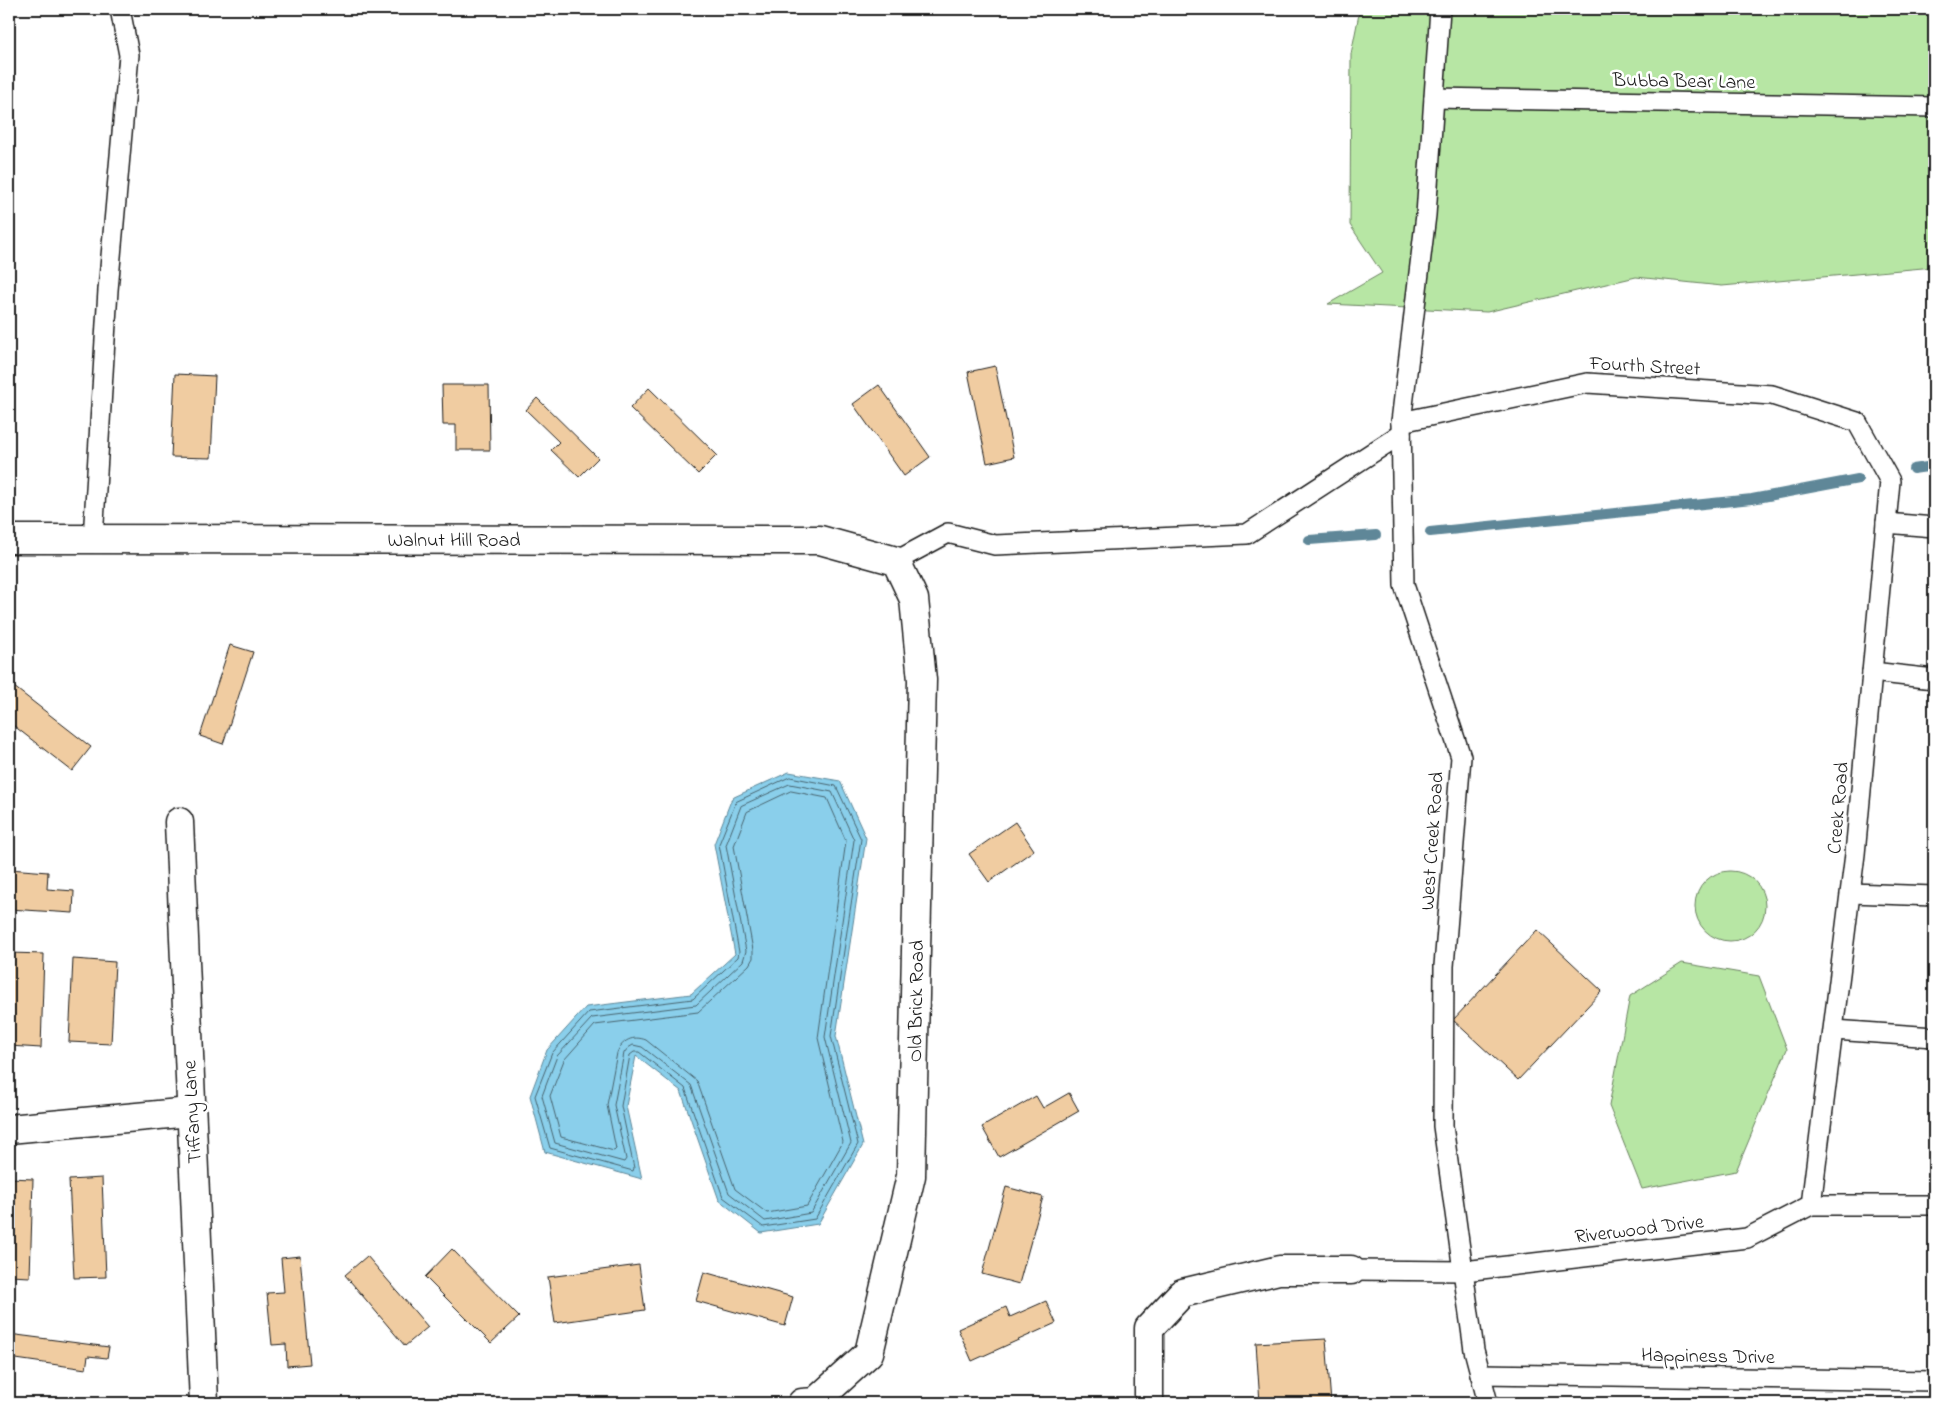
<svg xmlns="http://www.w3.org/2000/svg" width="1943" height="1412" font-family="'Indie Flower',sans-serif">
  <rect width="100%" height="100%" fill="#fff"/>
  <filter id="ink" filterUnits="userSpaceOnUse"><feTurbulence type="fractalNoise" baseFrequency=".02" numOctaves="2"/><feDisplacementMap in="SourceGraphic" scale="10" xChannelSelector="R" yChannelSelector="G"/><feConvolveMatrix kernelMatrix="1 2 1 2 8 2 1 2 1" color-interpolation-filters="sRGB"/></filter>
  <g filter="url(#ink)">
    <!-- green -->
    <g fill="#b7e6a4" stroke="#6a8160">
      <path d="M1360 9H1934V267L1722 286 1636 277 1487 312 1328 304 1382 273 1350 225 1351 54Z"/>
      <circle cx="1730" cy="906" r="35"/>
      <path d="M1682 963 1759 976 1787 1049 1736 1171 1642 1189 1609 1106 1630 996Z"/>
    </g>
    <!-- water -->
    <path fill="#8acfeb" stroke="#5e8798" d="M789 772 840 781 866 838 836 1036 863 1145 818 1224 761 1233 719 1200 681 1091 636 1056 626 1106 642 1179 545 1152 530 1096 547 1050 586 1007 691 994 735 954 714 844 732 798Z"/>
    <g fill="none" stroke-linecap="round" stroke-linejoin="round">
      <!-- shore -->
      <g stroke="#48646f" stroke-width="1">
        <path d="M790 777 836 786 861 839 831 1036 858 1144 815 1219 763 1227 723 1197 685 1088 639 1052H634L630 1055 621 1106 634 1168 633 1171 550 1148 535 1096 552 1053 589 1012 693 999 738 957 739 952 719 844 736 802Z"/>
        <path d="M790 784 832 792 854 840 825 1037 851 1143 811 1213 765 1221 729 1193 691 1085 642 1047 633 1045 628 1048 624 1053 614 1105 626 1159 624 1162 555 1143 542 1096 557 1056 592 1018 696 1005 743 961 746 951 726 845 741 806Z"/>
        <path d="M791 791 827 798 846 841 818 1038 843 1142 807 1206 767 1213 735 1189 697 1081 646 1040C633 1035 622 1040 617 1053L607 1105 616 1149 614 1151 561 1137 550 1096 564 1060 595 1025 698 1012 749 965 753 958V950L734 846 747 812Z"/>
      </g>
      <!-- stream -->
      <g stroke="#5e8798" stroke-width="10">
        <path d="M1913 469 1934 466"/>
        <path d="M1430 532 1752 499 1858 479"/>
        <path d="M1309 540 1376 535"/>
      </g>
    </g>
    <!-- building -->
    <g fill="#f0cca1" stroke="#1c1c1c">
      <path d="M995 366 1014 457 987 463 968 372Z"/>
      <path d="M175 374 215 376 211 458 171 457Z"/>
      <path d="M442 385H489L490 450H456V425H443Z"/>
      <path d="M879 385 930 457 904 476 853 404Z"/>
      <path d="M649 388 717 455 698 474 630 408Z"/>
      <path d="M537 398 598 458 579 477 551 450 559 442 526 410Z"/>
      <path d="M230 645 253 652 223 744 200 736Z"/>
      <path d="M9 683 91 747 72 771 9 722Z"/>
      <path d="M1015 822 1034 850 989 882 969 854Z"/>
      <path d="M9 869 48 872 47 889 74 891 73 913 9 909Z"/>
      <path d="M1537 930 1602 991 1518 1080 1453 1020Z"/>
      <path d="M9 953 44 954 41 1048 9 1046Z"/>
      <path d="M73 959 115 962 111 1044 69 1042Z"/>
      <path d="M1069 1093 1079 1111 999 1157 982 1127 1036 1096 1043 1108Z"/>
      <path d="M9 1178 33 1179 30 1277 9 1276Z"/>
      <path d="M102 1178 106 1277 74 1278 69 1180Z"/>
      <path d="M1006 1187 1043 1197 1019 1284 982 1274Z"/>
      <path d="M452 1249 519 1317 491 1343 425 1277Z"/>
      <path d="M300 1256 310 1364 287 1366 286 1344 272 1345 267 1293 284 1292 281 1258Z"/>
      <path d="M367 1256 428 1327 405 1346 345 1275Z"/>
      <path d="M639 1265 645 1310 555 1323 548 1277Z"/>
      <path d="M704 1272 793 1297 785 1326 696 1301Z"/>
      <path d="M1046 1301 1056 1323 972 1361 958 1329 1006 1307 1010 1317Z"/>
      <path d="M9 1334 109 1347 107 1358 88 1356 86 1369 9 1358Z"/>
      <path d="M1326 1339 1331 1403H1260L1256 1343Z"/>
    </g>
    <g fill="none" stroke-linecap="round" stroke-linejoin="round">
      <defs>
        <g id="service">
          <path d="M1440 9 1426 215 1401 422 1404 585 1461 757 1444 966 1443 1126 1474 1350 1488 1403"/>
          <path d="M1434 98 1934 107"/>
          <path d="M1401 422 1587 383 1772 395 1857 422 1890 481 1855 854 1811 1205"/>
          <path d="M1886 523 1934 527"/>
          <path d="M93 539 108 290 129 55 120 9"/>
          <path d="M896 561 948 533 995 545 1247 534 1401 434"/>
          <path d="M1872 672 1934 679"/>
          <path d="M1851 893 1934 896"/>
          <path d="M1834 1030 1934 1037"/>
          <path d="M1351 1270 1464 1271 1747 1238 1811 1205H1934"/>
          <path d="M1480 1374 1934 1381"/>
        </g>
        <g id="minor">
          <path d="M9 539 820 540 896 561 914 599 922 680 911 1176 869 1353 815 1402 802 1403"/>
          <path d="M179 822 204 1403"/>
          <path d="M9 1129 190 1112"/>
          <path d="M1149 1403V1328L1182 1293 1279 1270H1351"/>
        </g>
      </defs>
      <!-- service casing -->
      <use href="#service" stroke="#1c1c1c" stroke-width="22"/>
      <!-- minor casing -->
      <use href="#minor" stroke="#1c1c1c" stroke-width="31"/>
      <!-- service -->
      <use href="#service" stroke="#fff" stroke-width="19"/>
      <!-- minor -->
      <use href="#minor" stroke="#fff" stroke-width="28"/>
    </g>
  </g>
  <g text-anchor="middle" stroke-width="5" stroke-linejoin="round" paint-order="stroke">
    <!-- street labels -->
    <g font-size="20" fill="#1c1c1c" stroke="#fff">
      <text transform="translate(1684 80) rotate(1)" y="7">Bubba Bear Lane</text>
      <text transform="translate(1645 365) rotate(3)" y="7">Fourth Street</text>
      <text x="454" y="546">Walnut Hill Road</text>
      <text transform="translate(1837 808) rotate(-85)" y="7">Creek Road</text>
      <text transform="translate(1431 841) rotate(-86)" y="7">West Creek Road</text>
      <text transform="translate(915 1001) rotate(-89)" y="7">Old Brick Road</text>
      <text transform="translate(191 1112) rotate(-93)" y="7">Tiffany Lane</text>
      <text transform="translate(1639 1228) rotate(-7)" y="7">Riverwood Drive</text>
      <text transform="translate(1708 1355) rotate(1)" y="7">Happiness Drive</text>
    </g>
  </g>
  <!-- margin -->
  <rect width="1943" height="1412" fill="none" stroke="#fff" stroke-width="30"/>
  <rect x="15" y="15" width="1913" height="1382" fill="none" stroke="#1c1c1c" stroke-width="2" filter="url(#ink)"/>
</svg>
